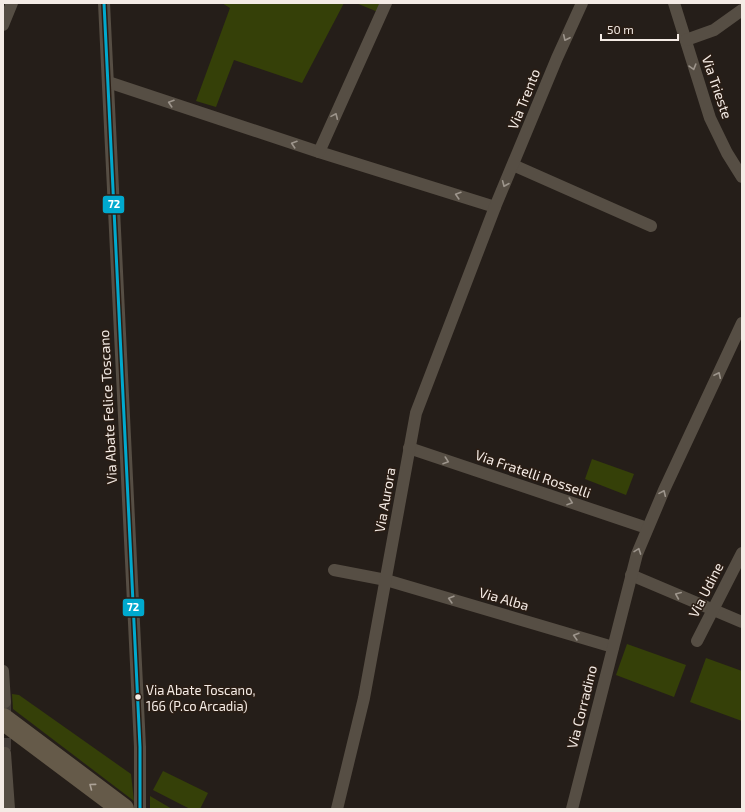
<svg xmlns="http://www.w3.org/2000/svg" width="745" height="812" font-family="'Exo 2',sans-serif">
  <rect width="100%" height="100%" fill="#251e19"/>
  <!-- green -->
  <g fill="#354008">
    <path d="M222 3H344L302 83 234 60 216 107 196 101 230 8Z"/>
    <path d="M356 3H382L378 12Z"/>
    <path d="M592 459 634 474 626 495 585 479Z"/>
    <path d="M627 644 686 665 674 697 616 675Z"/>
    <path d="M706 658 742 671V721L690 702Z"/>
    <path d="M12 694 19 695 131 774 134 801 13 709Z"/>
    <path d="M163 771 208 793 200 809H190L153 790Z"/>
    <path d="M150 796 172 809H150Z"/>
  </g>
  <g fill="none" stroke-linecap="round" stroke-linejoin="round">
    <!-- street-tunnel -->
    <path stroke="#443d38" stroke-width="12" stroke-dasharray="12 6" stroke-linecap="butt" d="M5 702V753"/>
    <!-- street -->
    <g stroke="#564e44" stroke-width="12">
      <path d="M104 3 140 747V809"/>
      <path d="M674 3 710 118 727 153 742 177"/>
      <path d="M3 25 12 3"/>
      <path d="M686 40 714 30 742 10"/>
      <path d="M108 82 319 152 495 207"/>
      <path d="M319 152 386 3"/>
      <path d="M513 165 651 226"/>
      <path d="M409 448 647 528"/>
      <path d="M334 570 386 580 613 647"/>
      <path d="M631 575 742 622"/>
      <path d="M697 641 742 553"/>
      <path d="M3 671 5 702"/>
      <path d="M5 753 9 809"/>
      <path d="M337 809 364 698 416 413 495 207 557 58 582 3"/>
      <path d="M572 809 637 554 664 490 742 323"/>
    </g>
    <!-- highway -->
    <path stroke="#655a49" stroke-width="22" d="M3 719 123 809"/>
    <defs>
      <path id="bus-1" d="M104 3 140 747V809"/>
    </defs>
    <!-- bus-1 casing -->
    <use href="#bus-1" stroke="#2a1d14" stroke-width="6"/>
    <!-- bus-1 -->
    <use href="#bus-1" stroke="#00a9ce" stroke-width="3"/>
  </g>
  <!-- one-way arrows -->
  <defs><path id="oneway-chevron" d="M-2-3.5L2.5 0L-2 3.5" fill="none" stroke-width="1.6" stroke-linecap="round" stroke-linejoin="round"/></defs>
  <g stroke="#9d958c">
    <use href="#oneway-chevron" transform="translate(566 38) rotate(115)"/>
    <use href="#oneway-chevron" transform="translate(693 67) rotate(74)"/>
    <use href="#oneway-chevron" transform="translate(171 103) rotate(-162)"/>
    <use href="#oneway-chevron" transform="translate(335 116) rotate(-66)"/>
    <use href="#oneway-chevron" transform="translate(294 144) rotate(-162)"/>
    <use href="#oneway-chevron" transform="translate(505 184) rotate(113)"/>
    <use href="#oneway-chevron" transform="translate(458 195) rotate(-163)"/>
    <use href="#oneway-chevron" transform="translate(718 375) rotate(-65)"/>
    <use href="#oneway-chevron" transform="translate(446 461) rotate(19)"/>
    <use href="#oneway-chevron" transform="translate(663 493) rotate(-66)"/>
    <use href="#oneway-chevron" transform="translate(570 502) rotate(19)"/>
    <use href="#oneway-chevron" transform="translate(638 551) rotate(-70)"/>
    <use href="#oneway-chevron" transform="translate(678 595) rotate(-157)"/>
    <use href="#oneway-chevron" transform="translate(451 599) rotate(-164)"/>
    <use href="#oneway-chevron" transform="translate(576 636) rotate(-164)"/>
  </g>
  <use stroke="#aca297" href="#oneway-chevron" transform="translate(92 786) rotate(-143)"/>
  <!-- markers -->
  <circle fill="#f4ebe5" stroke="#2a1d14" stroke-width="1.5" cx="138" cy="697" r="3.5"/>
  <g text-anchor="middle" stroke-width="3" stroke-linejoin="round" paint-order="stroke">
    <!-- bus labels -->
    <g font-size="13" fill="#f4ebe5" stroke="#2a1d14" text-anchor="start">
      <text x="146" y="695">Via Abate Toscano,<tspan x="146" dy="16">166 (P.co Arcadia)</tspan></text>
    </g>
    <!-- street labels -->
    <g font-size="14" fill="#f4ebe5" stroke="#2a1d14">
      <text transform="translate(717 87) rotate(71)" y="5">Via Trieste</text>
      <text transform="translate(524 99) rotate(-68)" y="5">Via Trento</text>
      <text transform="translate(108 407) rotate(-93)" y="5">Via Abate Felice Toscano</text>
      <text transform="translate(533 474) rotate(19)" y="5">Via Fratelli Rosselli</text>
      <text transform="translate(385 500) rotate(-80)" y="5">Via Aurora</text>
      <text transform="translate(706 590) rotate(-63)" y="5">Via Udine</text>
      <text transform="translate(504 599) rotate(16)" y="5">Via Alba</text>
      <text transform="translate(582 707) rotate(-76)" y="5">Via Corradino</text>
    </g>
  </g>
  <g stroke="#2a1d14" stroke-width="1.5">
    <rect x="102" y="195" width="23" height="19" rx="4" fill="#00a9ce"/>
    <rect x="122" y="598" width="23" height="19" rx="4" fill="#00a9ce"/>
  </g>
  <g font-size="11" text-anchor="middle" font-weight="bold" fill="#fff">
    <text x="114" y="208">72</text>
    <text x="133" y="611">72</text>
  </g>
  <!-- border -->
  <rect width="745" height="812" fill="none" stroke="#f4ebe5" stroke-width="8"/>
  <!-- scale -->
  <path d="M601 34v6h77v-6" fill="none" stroke="#f4ebe5" stroke-width="2"/>
  <text x="607" y="34" font-size="12" fill="#f4ebe5" stroke="#2a1d14" stroke-width="3" paint-order="stroke">50 m</text>
</svg>
